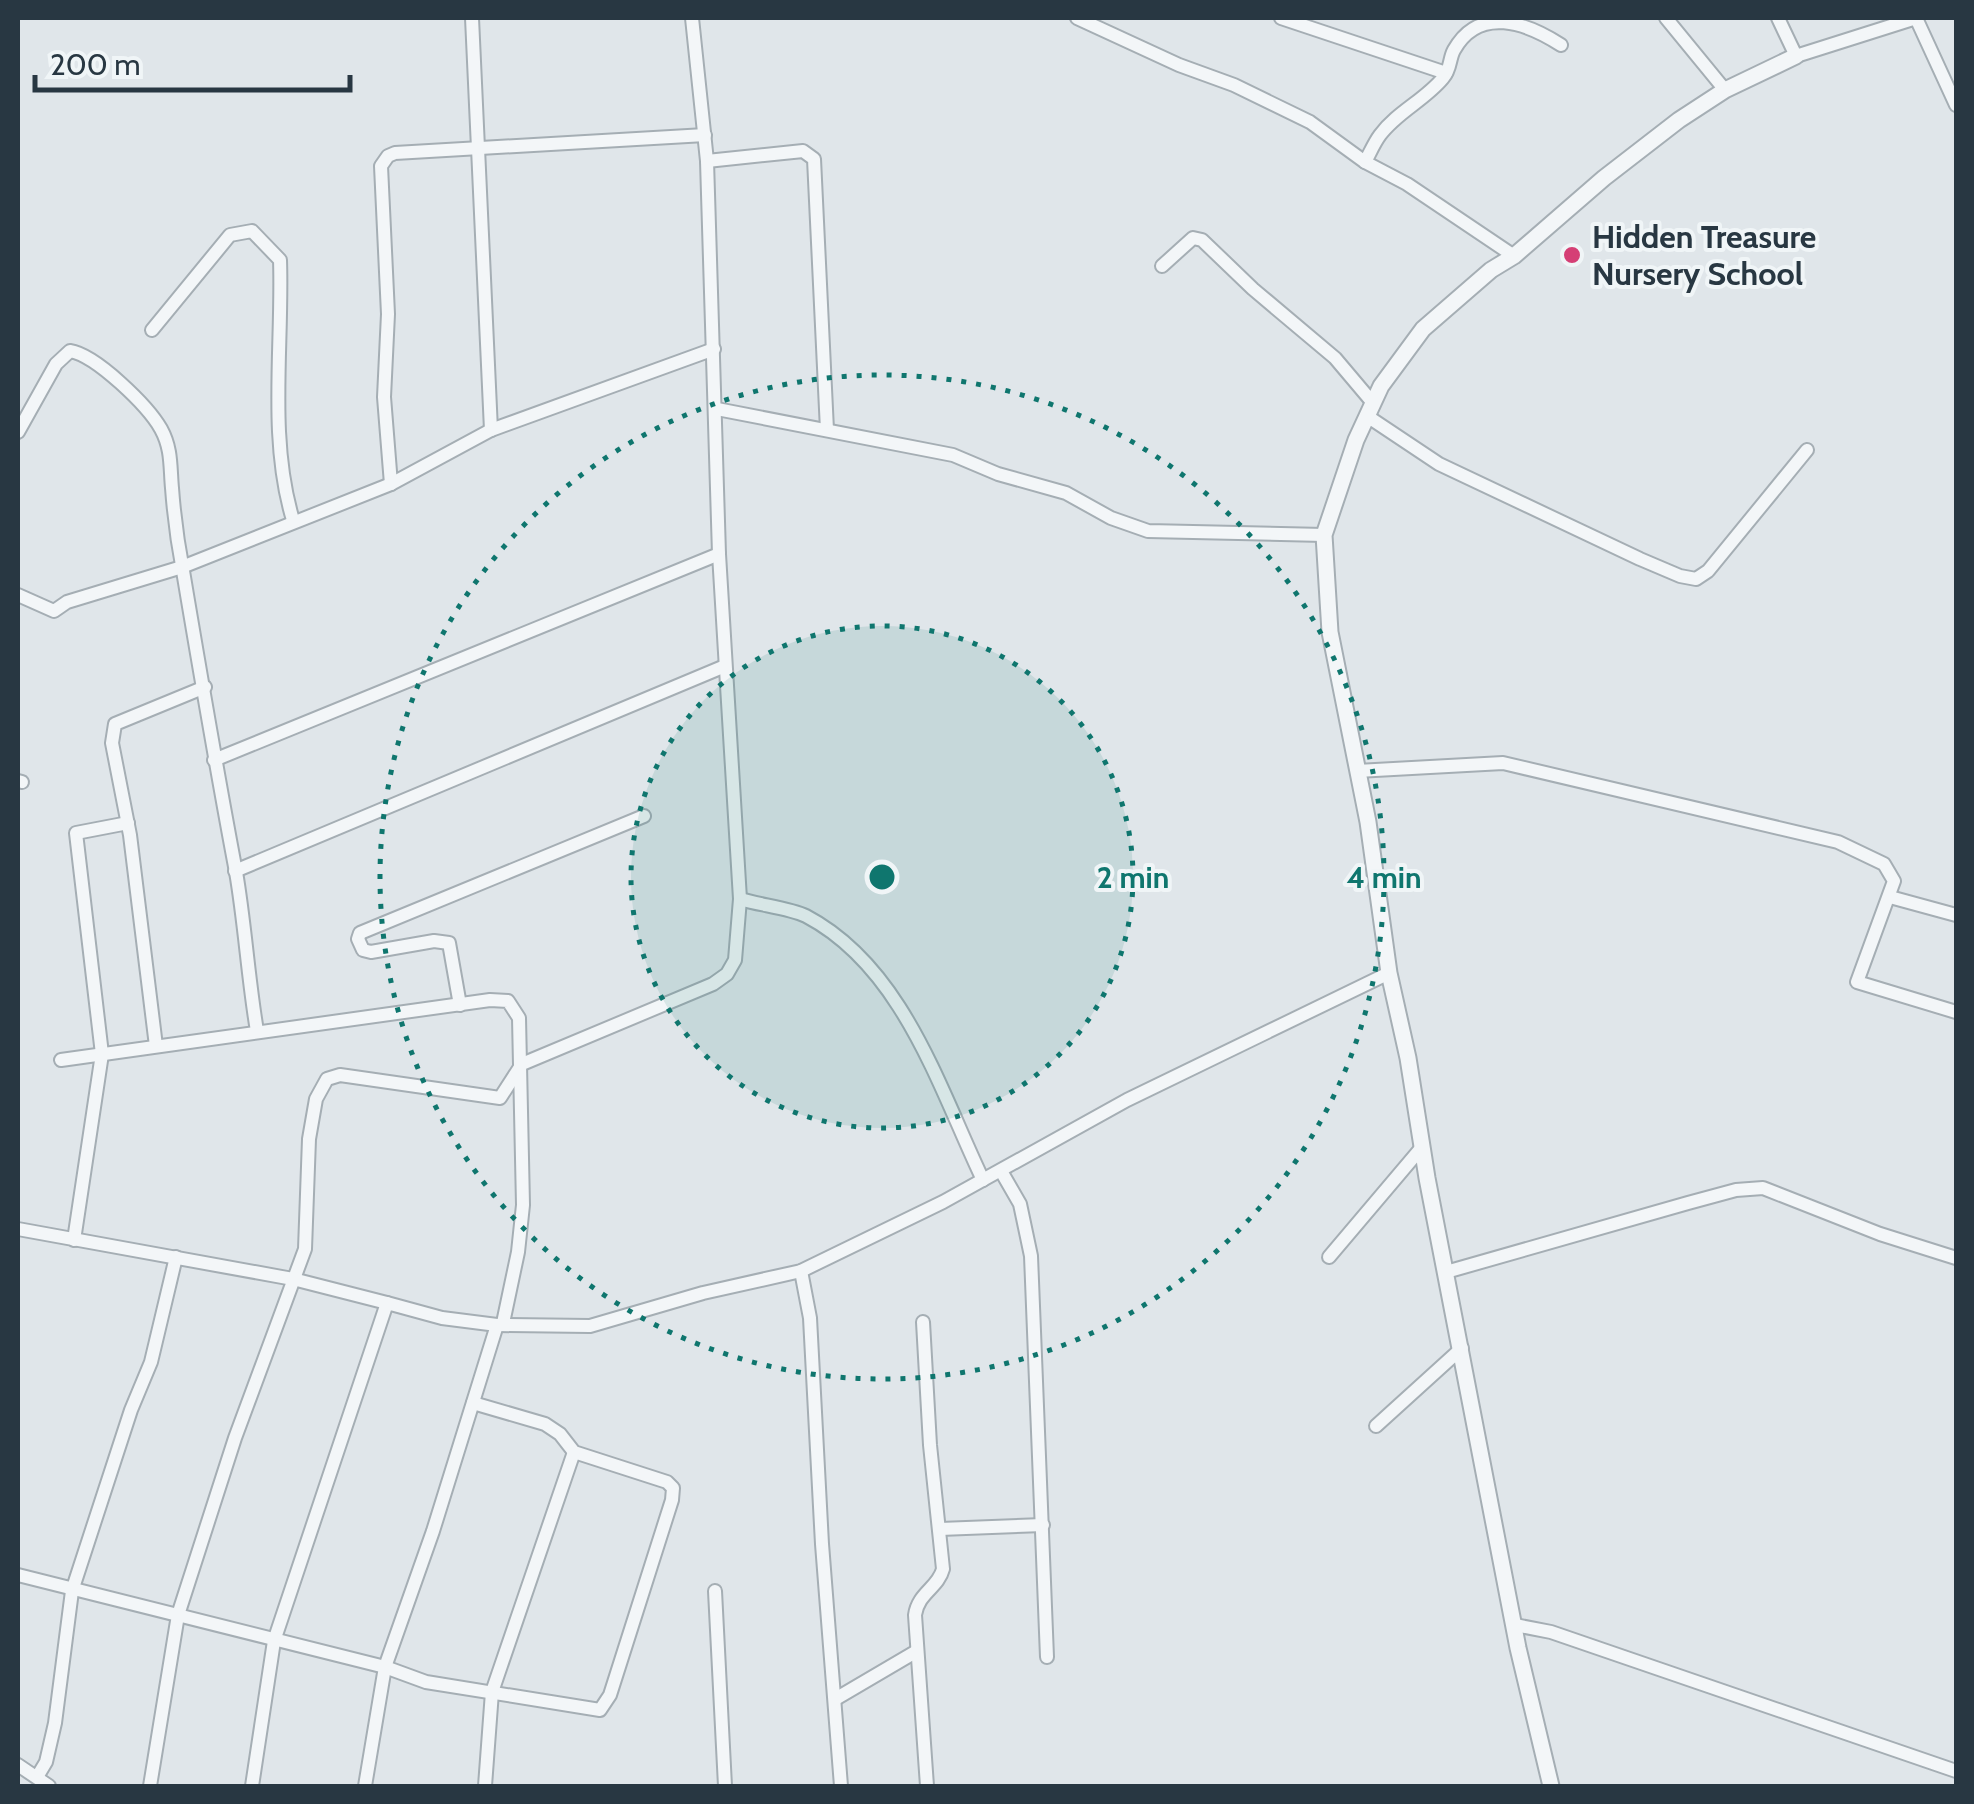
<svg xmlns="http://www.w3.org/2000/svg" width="1974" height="1804" font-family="Cabin,sans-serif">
  <rect width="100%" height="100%" fill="#e0e6ea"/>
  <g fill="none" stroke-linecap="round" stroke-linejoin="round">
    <defs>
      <g id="minor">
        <path d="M472 18 491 430"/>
        <path d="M1077 18 1179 65 1234 85 1310 122 1365 162 1407 184 1514 256"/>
        <path d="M1281 18 1446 73"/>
        <path d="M1666 18 1725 90"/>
        <path d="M1778 18 1796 56 1916 18 1956 105"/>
        <path d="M707 161 803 151 814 159 827 430"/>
        <path d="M1365 162C1370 153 1374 143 1380 135 1397 112 1425 100 1443 78 1451 69 1449 59 1454 50 1479 5 1527 23 1561 45"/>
        <path d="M1162 266 1193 238 1202 240 1253 289 1335 358 1373 403"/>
        <path d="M152 330 230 235 252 231 280 260C283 345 268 438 293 520"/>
        <path d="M717 409 953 455 998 474 1066 493 1111 518 1148 531 1324 535"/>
        <path d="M1367 416 1439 464 1640 559 1680 576 1696 579 1708 571 1807 450"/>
        <path d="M18 432 56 364 70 351C96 355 148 406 161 429 172 449 170 467 172 488 174 515 178 545 183 571 200 672 217 772 236 872 245 924 248 978 257 1031"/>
        <path d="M391 484 384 397 388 314 381 166 388 156 395 153 705 135"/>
        <path d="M18 595 54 611 67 602 182 567 391 484 491 430 714 349"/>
        <path d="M214 760 719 554"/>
        <path d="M1357 771 1503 763 1838 842 1884 864 1894 881 1857 982 1956 1012"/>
        <path d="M18 781 22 782"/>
        <path d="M235 871 725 666"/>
        <path d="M1890 897 1956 915"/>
        <path d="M740 899C759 905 790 908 806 916 903 967 939 1088 983 1180"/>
        <path d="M460 1005 449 943 434 941 371 952 363 950 358 939 360 933 644 816"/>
        <path d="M156 1046 130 835 112 743 115 724 205 687"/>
        <path d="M61 1060 490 1000 508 1001 519 1018 523 1205 518 1252 503 1323"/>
        <path d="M1001 1171 1020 1204 1031 1256 1047 1657"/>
        <path d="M18 1229 293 1279 387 1303"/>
        <path d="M74 1240 102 1054 76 833 128 823"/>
        <path d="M1329 1257 1423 1146"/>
        <path d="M801 1271 810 1318 822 1544 841 1786"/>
        <path d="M1446 1272 1688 1203 1736 1190 1763 1188 1880 1234 1956 1258"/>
        <path d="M923 1322 930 1445 943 1569C938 1588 918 1593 915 1615L927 1786"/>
        <path d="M1376 1426 1462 1348"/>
        <path d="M940 1529 1043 1525"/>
        <path d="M18 1575 385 1667 426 1682 600 1710 610 1695 672 1500 673 1488 667 1482 574 1452 560 1434 545 1424 473 1403"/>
        <path d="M715 1591 725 1786"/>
        <path d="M1515 1625 1551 1632 1956 1771"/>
        <path d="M837 1698 917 1651"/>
        <path d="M18 1765 49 1786"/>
        <path d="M37 1777 46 1762 55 1723 72 1591 131 1410 151 1362 176 1257"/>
        <path d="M150 1786 178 1615 235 1438 305 1249 309 1139 316 1099 327 1079 340 1075 500 1098 522 1064 713 984 727 974 735 960 740 899 719 554 707 161 692 18"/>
        <path d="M252 1786 274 1641 387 1303 442 1318 497 1325 590 1326 703 1293 801 1271 943 1202 1127 1100 1389 973"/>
        <path d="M365 1786 385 1667 433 1531 497 1325"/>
        <path d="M485 1786 492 1692 574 1452"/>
      </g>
      <path id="tertiary" d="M1551 1786 1518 1648 1427 1178 1408 1058 1389 973 1368 822 1330 632 1324 535 1356 440 1381 386 1423 329 1491 270 1514 256 1604 178 1679 120 1725 90 1796 56"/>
    </defs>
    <!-- minor casing -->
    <use href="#minor" stroke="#a5aeb4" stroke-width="16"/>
    <!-- tertiary casing -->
    <use href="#tertiary" stroke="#a5aeb4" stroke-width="19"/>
    <!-- minor -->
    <use href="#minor" stroke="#f3f6f8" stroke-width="12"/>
    <!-- tertiary -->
    <use href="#tertiary" stroke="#f3f6f8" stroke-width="15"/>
  </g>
  <!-- distance rings -->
  <circle cx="882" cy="877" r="251" fill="#0f766e" fill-opacity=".12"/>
  <g fill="none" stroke="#0f766e" stroke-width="5" stroke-dasharray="5 10">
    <circle cx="882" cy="877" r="251"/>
    <circle cx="882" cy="877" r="502"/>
  </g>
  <!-- markers -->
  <circle fill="#d53f75" stroke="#f0f5f7" stroke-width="4" cx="1572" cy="255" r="10"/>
  <g text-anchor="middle" stroke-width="8" stroke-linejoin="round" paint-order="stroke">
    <!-- poi labels -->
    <g font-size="32" font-weight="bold" fill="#283742" stroke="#f0f5f7" text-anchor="start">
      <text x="1592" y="248">Hidden Treasure<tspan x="1592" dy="37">Nursery School</tspan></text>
    </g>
  </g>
  <circle cx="882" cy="877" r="15" fill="#0f766e" stroke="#f0f5f7" stroke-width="5"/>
  <g font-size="30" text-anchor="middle" font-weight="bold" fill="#0f766e" stroke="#f0f5f7" stroke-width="8" stroke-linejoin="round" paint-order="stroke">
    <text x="1133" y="888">2 min</text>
    <text x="1384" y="888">4 min</text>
  </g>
  <!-- border -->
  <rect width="1974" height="1804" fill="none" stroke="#283742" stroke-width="40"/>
  <!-- scale -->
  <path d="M35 75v15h315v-15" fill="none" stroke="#283742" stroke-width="5"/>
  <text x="50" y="75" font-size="30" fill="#283742" stroke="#f0f5f7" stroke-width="8" paint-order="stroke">200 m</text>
</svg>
